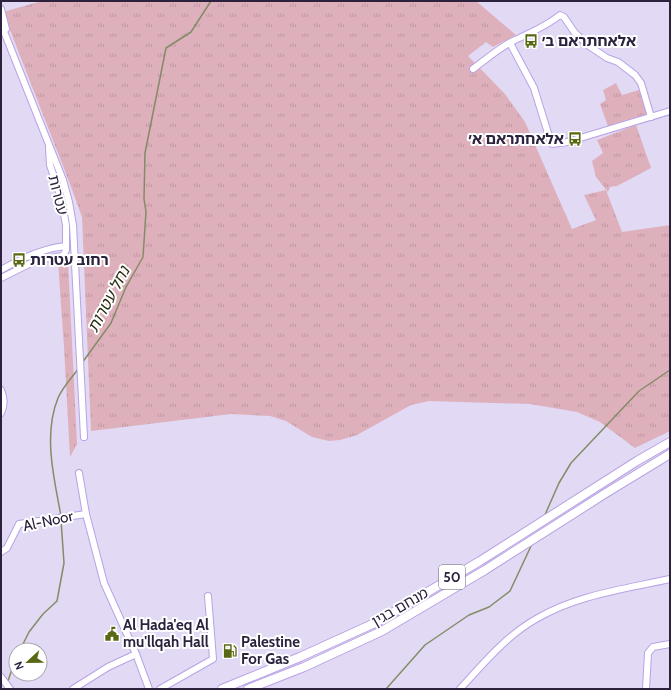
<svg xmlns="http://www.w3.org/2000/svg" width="671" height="690" font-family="Cabin,'Noto Sans Hebrew',sans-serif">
  <defs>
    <pattern id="grass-tufts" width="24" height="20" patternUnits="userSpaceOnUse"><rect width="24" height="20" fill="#deb0bc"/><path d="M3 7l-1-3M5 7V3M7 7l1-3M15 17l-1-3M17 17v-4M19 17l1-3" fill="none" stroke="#bf97a2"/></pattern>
  </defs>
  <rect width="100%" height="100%" fill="#e2d9f5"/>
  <!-- grass -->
  <g fill="url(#grass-tufts)">
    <path d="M42 1H476L516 35 493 47 486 42 468 56 505 94 525 122 572 229 596 220 584 195 606 190 622 232 670 225V431L635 448 600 422 577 412 530 404 429 401 411 405 357 435 340 440 329 441 312 437 286 421 270 416 231 414 91 431 82 217 70 184 3 12Z"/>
    <path d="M616 83 622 95 639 90 647 114 608 126 600 104 606 100 603 90Z"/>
    <path d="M636 125 651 168 617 186 610 187 608 192 596 177 592 161 603 153 597 140Z"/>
    <path d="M58 262H68L77 444 70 457 64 347Z"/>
  </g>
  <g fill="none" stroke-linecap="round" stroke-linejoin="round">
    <!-- stream -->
    <g stroke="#848c66" stroke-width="1.5">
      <path d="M82 363 111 323 126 287 143 257 146 212 144 199 145 153 166 48 191 32 211 1"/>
      <path d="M61 516C54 478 43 435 58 398 62 388 72 377 79 368"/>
      <path d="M544 517 559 483 571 463 639 391 670 370"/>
      <path d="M20 650 29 632 43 614 57 601 64 563 61 520"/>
      <path d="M8 681 16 657"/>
      <path d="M386 689 425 645 469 615 489 607 510 591 532 544"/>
    </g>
    <defs>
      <g id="minor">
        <path d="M1 9 6 29"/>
        <path d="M1 24 63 180 69 202 73 225 84 437"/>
        <path d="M510 43 534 88 548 133 552 144 567 142 670 111"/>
        <path d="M473 69C485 60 498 49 511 42 529 33 544 28 560 15L564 17 575 33 589 46 607 58 618 62 635 75 641 83 651 117"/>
        <path d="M1 270C20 259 44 248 66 246"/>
        <path d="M1 278 33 262 43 259 63 256 66 250V225L61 198 50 165 49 148"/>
        <path d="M1 390C4 398 5 404 1 413"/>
        <path d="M79 473 86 514 104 583 136 654 149 689"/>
        <path d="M1 552 7 548 19 524 86 514"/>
        <path d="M1 677 10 689"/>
        <path d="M73 689 108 667 136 654"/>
        <path d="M160 689 213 659 208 596"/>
        <path d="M460 689C483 664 506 636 536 619 576 595 625 589 670 579"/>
        <path d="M646 689 648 653 653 647 670 644"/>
      </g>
      <g id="highway">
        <path d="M222 689 300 657 377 622 480 561 637 461 670 442"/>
        <path d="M248 689 304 667 382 631 485 570 606 493 670 454"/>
      </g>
    </defs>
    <!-- minor casing -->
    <use href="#minor" stroke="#b9a2e5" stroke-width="8"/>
    <!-- highway casing -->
    <use href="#highway" stroke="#b9a2e5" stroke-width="10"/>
    <!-- minor -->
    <use href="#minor" stroke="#fff" stroke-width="6"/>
    <!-- highway -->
    <use href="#highway" stroke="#fff" stroke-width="8"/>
  </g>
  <!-- icons -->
  <defs>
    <symbol id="bus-bare" viewBox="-9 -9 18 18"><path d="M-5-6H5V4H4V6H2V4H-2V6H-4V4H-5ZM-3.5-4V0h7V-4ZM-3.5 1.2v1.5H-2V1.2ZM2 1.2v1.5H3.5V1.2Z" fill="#596812" stroke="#fff" stroke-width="2.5" paint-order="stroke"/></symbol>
    <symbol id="civic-bare" viewBox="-9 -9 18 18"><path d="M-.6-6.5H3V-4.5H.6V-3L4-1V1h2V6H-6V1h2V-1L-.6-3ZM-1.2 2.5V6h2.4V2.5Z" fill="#596812" stroke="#fff" stroke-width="2.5" paint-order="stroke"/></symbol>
    <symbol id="fuel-bare" viewBox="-9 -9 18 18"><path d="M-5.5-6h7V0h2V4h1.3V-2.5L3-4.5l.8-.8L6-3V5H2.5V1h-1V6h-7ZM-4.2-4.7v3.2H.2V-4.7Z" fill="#596812" stroke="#fff" stroke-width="2.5" paint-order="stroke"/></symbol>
  </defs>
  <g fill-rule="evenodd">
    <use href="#bus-bare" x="521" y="31" width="20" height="20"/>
    <use href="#bus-bare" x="565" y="129" width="20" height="20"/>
    <use href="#bus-bare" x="9" y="250" width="20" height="20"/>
    <use href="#civic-bare" x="102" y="624" width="20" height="20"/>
    <use href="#fuel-bare" x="220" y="641" width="20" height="20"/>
  </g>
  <g text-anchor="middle" stroke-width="4" stroke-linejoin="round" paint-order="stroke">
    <!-- shield labels -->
    <rect fill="#fff" stroke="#6b6477" stroke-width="1" x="439" y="565" width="26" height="24" rx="3"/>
    <g font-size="14" font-weight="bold" fill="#2c223d">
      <text x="452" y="582">50</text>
    </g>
    <!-- poi labels -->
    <g font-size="15" font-weight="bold" fill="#2c223d" stroke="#fff" text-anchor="start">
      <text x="542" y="46">אלאחתראם ב׳</text>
      <text x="564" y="144" text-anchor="end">אלאחתראם א׳</text>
      <text x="30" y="265">רחוב עטרות</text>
      <text x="123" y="630">Al Hada'eq Al<tspan x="123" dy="17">mu'llqah Hall</tspan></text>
      <text x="241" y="647">Palestine<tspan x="241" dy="17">For Gas</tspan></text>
    </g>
    <!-- street labels -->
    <g font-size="15" fill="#2c223d" stroke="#fff">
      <text transform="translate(58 195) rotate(76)" y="5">עטרות</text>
      <text transform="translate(48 521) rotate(-12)" y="5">Al-Noor</text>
      <text transform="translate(400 607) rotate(-30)" y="5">מנחם בגין</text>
    </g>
    <!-- water labels -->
    <g font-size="16" font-style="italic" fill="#272d10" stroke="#fff">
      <text transform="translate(108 299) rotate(-62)" y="6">נחל עטרות</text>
    </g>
  </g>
  <!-- border -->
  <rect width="671" height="690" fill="none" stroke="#2c223d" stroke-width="4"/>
  <!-- north arrow -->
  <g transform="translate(28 662) rotate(248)"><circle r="19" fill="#ffffff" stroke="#aba7b1"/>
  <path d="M0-3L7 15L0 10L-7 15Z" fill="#596812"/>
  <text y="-6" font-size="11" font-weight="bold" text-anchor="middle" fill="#2c223d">N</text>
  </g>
</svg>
